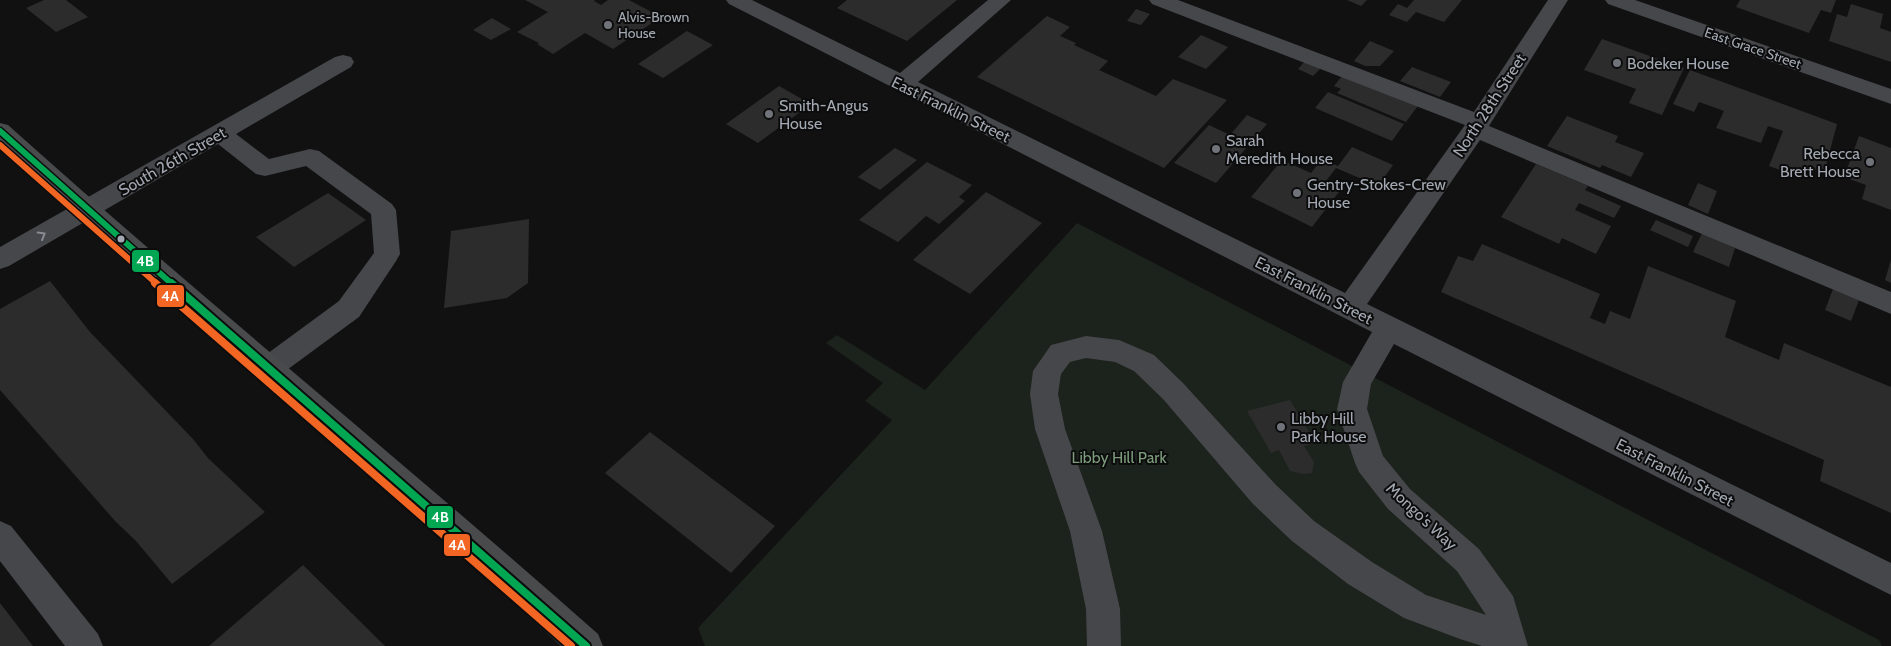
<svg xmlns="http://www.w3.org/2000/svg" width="1891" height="646" font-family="Cabin,sans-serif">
  <rect width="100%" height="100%" fill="#111112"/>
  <!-- green -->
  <path fill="#1c221c" d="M1077 223 1879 640 1882 646H705L698 628 892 420 865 401 883 383 826 343 837 335 925 390Z"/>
  <!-- building -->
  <g fill="#2c2c2d">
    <path d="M44 0H66L88 17 56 32 26 8Z"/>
    <path d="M525 0H595L594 1 601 5 608 0H629L661 17 613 49 585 33 553 54 537 44 539 43 517 32 548 12Z"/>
    <path d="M847 0H957L907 41 837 8Z"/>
    <path d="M1347 0H1367L1361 6Z"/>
    <path d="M1414 0H1462L1444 22 1416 12 1407 22 1389 15 1398 4 1407 8Z"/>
    <path d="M1740 0H1836L1831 13 1821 10 1809 33 1736 7Z"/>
    <path d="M1851 4 1883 14 1880 28 1891 32V62L1829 41 1837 14 1847 17Z"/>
    <path d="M1136 9 1150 14 1141 25 1127 21Z"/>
    <path d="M1047 16 1070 27 1060 36 1076 43 1074 45 1108 61 1099 70 1156 96 1173 79 1227 100 1164 168 977 77Z"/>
    <path d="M492 18 511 29 491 40 473 30Z"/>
    <path d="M687 31 713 45 663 78 638 64Z"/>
    <path d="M1201 35 1228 47 1206 69 1178 57Z"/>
    <path d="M1602 39 1684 68 1662 115 1629 103 1636 89 1584 70Z"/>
    <path d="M1370 41 1394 51 1380 66H1365L1354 61Z"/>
    <path d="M1306 60 1322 67 1313 76 1298 69Z"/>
    <path d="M1412 67 1451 82 1440 97 1400 81Z"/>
    <path d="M1690 70 1837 124 1824 173 1806 166 1803 178 1769 166 1783 131 1768 126 1761 143 1716 128 1724 111 1699 102 1694 112 1673 104Z"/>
    <path d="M1345 72 1420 103 1406 122 1337 93 1341 89 1334 86Z"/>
    <path d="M779 86 811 104 758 143 726 124Z"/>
    <path d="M1328 92 1404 124 1392 141 1315 108Z"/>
    <path d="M1247 115 1267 124 1216 183 1174 163 1209 125 1230 135Z"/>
    <path d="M1567 116 1618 136 1615 142 1644 153 1631 177 1602 165 1600 168 1547 146Z"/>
    <path d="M1859 136 1891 148V210L1862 199 1866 185 1844 177Z"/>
    <path d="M1352 147 1393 165 1378 186 1336 168 1326 181 1342 188 1312 227 1251 197 1282 160 1311 173 1322 159 1338 166Z"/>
    <path d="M895 148 917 160 880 190 858 177Z"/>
    <path d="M927 162 972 185 959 197 965 201 939 224 926 216 898 242 859 220Z"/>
    <path d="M1536 164 1588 186 1585 190 1621 206 1614 218 1579 203 1575 210 1611 226 1596 254 1562 238 1559 244 1501 217Z"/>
    <path d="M1698 183 1717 191 1708 214 1688 205Z"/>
    <path d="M986 192 1042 223 970 294 913 260Z"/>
    <path d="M328 193 366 220 294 267 256 237Z"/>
    <path d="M529 219 528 283 507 298 444 308 451 231Z"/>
    <path d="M1656 220 1693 236 1688 247 1650 230Z"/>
    <path d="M1702 233 1735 248 1729 267 1693 252Z"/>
    <path d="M1482 244 1600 294 1590 318 1605 324 1610 311 1630 319 1648 266 1736 301 1725 337 1779 360 1784 343 1891 387V513L1820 481 1824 460 1441 292 1458 256 1473 261Z"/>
    <path d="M1891 260V283L1885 280Z"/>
    <path d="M50 281 90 332 193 439 208 458 265 512 172 584 136 541 116 522 0 390V309Z"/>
    <path d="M1833 289 1859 300 1851 321 1825 310Z"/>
    <path d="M1290 400 1316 443 1304 446 1314 462 1312 473 1303 474 1290 471 1279 450 1271 453 1247 411Z"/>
    <path d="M650 432 775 526 731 573 605 473Z"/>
    <path d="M303 565 385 646H209Z"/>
    <path d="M0 603 33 646H0Z"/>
  </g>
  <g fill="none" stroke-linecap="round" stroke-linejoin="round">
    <!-- minor -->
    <g fill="#46474a" fill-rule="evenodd">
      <path d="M726 0H752L900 73 988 0H1011L918 82 1345 293 1465 125 1152 4 1149 0H1178L1474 112 1548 0H1568L1489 126 1891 292V314L1480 140 1367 304 1891 563V595L1394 344 1371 384 1367 409 1383 456 1410 489 1479 549 1513 596 1528 646H1482L1460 639 1404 618 1348 584 1292 541 1253 504 1163 399 1134 371 1115 362 1086 358 1070 362 1061 374 1058 394 1065 429 1102 531 1120 609 1121 646H1087L1086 609 1070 531 1035 429 1030 394 1033 371 1051 345 1086 336 1119 340 1154 355 1183 383 1275 484 1314 521 1372 562 1426 595 1486 615 1457 571 1388 509 1359 472 1355 463 1337 409 1343 382 1372 332 729 4Z"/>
      <path d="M1605 0H1635L1891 89V104L1608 4Z"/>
      <path d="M343 55 351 57 354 62 351 67 236 134 269 159 310 149 319 151 392 204 396 210 400 254 396 261 359 317 280 375 270 379 260 375 256 367 260 359 339 301 374 253 371 214 306 166 265 176 256 174 218 144 9 266 0 269V247L335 57Z"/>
      <path d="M0 521 11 526 98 634 103 646H65L0 561Z"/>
    </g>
    <!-- major -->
    <path fill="#494a4c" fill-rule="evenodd" d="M0 123 8 125C202 299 404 462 598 634L603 646H561C377 476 184 315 0 144Z"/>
    <defs>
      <path id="bus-1-far1" d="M0 131 172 284"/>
      <path id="bus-1" d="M171 283 586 646"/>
      <path id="bus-2-far1" d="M0 145 157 284"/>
      <path id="bus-2" d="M155 283 571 646"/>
    </defs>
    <!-- bus-1-far1 casing -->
    <use href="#bus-1-far1" stroke="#0c0c0d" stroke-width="9"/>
    <!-- bus-1 casing -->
    <use href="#bus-1" stroke="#0c0c0d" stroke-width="12"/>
    <!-- bus-2-far1 casing -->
    <use href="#bus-2-far1" stroke="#0c0c0d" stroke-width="9"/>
    <!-- bus-2 casing -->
    <use href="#bus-2" stroke="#0c0c0d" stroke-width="12"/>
    <!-- bus-1-far1 -->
    <use href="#bus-1-far1" stroke="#00a651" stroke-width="6"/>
    <!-- bus-1 -->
    <use href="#bus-1" stroke="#00a651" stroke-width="8"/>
    <!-- bus-2-far1 -->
    <use href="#bus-2-far1" stroke="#f26522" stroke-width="6"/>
    <!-- bus-2 -->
    <use href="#bus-2" stroke="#f26522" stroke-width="8"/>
  </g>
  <!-- one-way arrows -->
  <defs><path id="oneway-chevron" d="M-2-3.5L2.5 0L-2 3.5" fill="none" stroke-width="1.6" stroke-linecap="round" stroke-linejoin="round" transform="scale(1.25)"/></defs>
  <use stroke="#878c93" href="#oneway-chevron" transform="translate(42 235) rotate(-30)"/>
  <!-- markers -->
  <g fill="#70747a" stroke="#0c0c0d" stroke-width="2">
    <circle cx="608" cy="25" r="5"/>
    <circle cx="1617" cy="63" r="5"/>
    <circle cx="769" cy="114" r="5"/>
    <circle cx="1216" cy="149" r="5"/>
    <circle cx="1870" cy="162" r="5"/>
    <circle cx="1297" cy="193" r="5"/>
    <circle cx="1281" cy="427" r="5"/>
  </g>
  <circle fill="#a3a9b2" stroke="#0c0c0d" stroke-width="2" cx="121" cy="239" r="4.5"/>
  <g text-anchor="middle" stroke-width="4" stroke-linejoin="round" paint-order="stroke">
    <!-- far-poi labels -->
    <g font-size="14" fill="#a3a9b2" stroke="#0c0c0d" text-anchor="start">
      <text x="618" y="22">Alvis-Brown<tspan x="618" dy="16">House</tspan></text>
    </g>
    <!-- far-street labels -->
    <g font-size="14" fill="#a3a9b2" stroke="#0c0c0d">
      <text transform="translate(1753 48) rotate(19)" y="5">East Grace Street</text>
    </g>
    <!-- poi labels -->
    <g font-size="16" fill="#a3a9b2" stroke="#0c0c0d" text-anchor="start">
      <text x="1627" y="69">Bodeker House</text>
      <text x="779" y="111">Smith-Angus<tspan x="779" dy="18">House</tspan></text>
      <text x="1226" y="146">Sarah<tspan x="1226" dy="18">Meredith House</tspan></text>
      <text x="1860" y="159" text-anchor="end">Rebecca<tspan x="1860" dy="18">Brett House</tspan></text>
      <text x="1307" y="190">Gentry-Stokes-Crew<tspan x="1307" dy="18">House</tspan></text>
      <text x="1291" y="424">Libby Hill<tspan x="1291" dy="18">Park House</tspan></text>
    </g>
    <!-- street labels -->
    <g font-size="16" fill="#a3a9b2" stroke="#0c0c0d">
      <text transform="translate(1489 105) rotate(-57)" y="6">North 28th Street</text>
      <text transform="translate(951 109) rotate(26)" y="6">East Franklin Street</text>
      <text transform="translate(172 161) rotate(-30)" y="6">South 26th Street</text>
      <text transform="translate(1314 290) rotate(27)" y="6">East Franklin Street</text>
      <text transform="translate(1675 472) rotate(27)" y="6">East Franklin Street</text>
      <text transform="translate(1422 516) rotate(43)" y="6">Mongo's Way</text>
    </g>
    <!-- park labels -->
    <g font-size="16" fill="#7c9c7c" stroke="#0c0c0d">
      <text x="1119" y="463">Libby Hill Park</text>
    </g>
  </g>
  <g stroke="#0c0c0d" stroke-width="2">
    <rect x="131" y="249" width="29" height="24" rx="5" fill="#00a651"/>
    <rect x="156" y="284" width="29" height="24" rx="5" fill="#f26522"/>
    <rect x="426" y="505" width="28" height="24" rx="5" fill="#00a651"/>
    <rect x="443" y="533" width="28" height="24" rx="5" fill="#f26522"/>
  </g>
  <g font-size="14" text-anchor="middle" font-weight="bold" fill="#fff">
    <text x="145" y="266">4B</text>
    <text x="170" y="301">4A</text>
    <text x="440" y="522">4B</text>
    <text x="457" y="550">4A</text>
  </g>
</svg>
